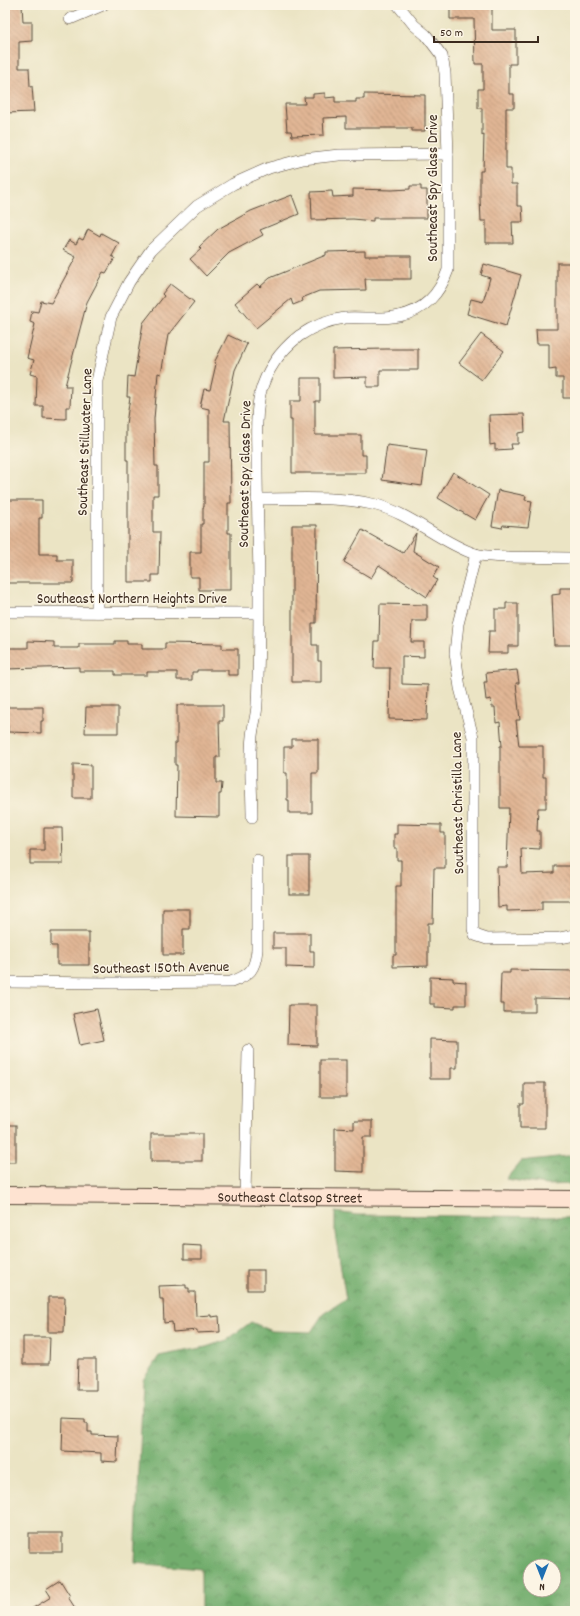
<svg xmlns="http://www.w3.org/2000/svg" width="580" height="1616" font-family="Dekko,sans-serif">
  <defs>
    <pattern id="forest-crowns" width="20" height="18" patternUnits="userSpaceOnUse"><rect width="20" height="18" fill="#72ad6d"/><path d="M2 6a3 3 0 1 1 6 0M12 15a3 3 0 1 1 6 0" fill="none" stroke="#5f8d59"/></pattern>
    <pattern id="building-back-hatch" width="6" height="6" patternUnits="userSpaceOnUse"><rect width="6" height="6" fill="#e1b694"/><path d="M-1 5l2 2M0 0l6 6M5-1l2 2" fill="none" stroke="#b89478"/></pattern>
  </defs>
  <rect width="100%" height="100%" fill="#fcf5e5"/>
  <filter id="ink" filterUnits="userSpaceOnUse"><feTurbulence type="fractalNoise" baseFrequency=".025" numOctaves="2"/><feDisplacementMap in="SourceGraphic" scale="8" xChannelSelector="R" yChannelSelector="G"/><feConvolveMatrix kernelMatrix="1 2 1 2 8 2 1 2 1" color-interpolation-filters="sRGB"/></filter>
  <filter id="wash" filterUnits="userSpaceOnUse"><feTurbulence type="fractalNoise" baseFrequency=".012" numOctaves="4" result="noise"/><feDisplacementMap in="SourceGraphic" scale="16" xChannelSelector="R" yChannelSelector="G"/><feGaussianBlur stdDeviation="0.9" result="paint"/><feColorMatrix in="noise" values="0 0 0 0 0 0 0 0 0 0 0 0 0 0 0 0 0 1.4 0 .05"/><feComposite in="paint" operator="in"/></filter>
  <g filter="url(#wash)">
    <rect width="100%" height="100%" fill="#ebe4c4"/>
    <!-- forest -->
    <g fill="url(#forest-crowns)" stroke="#566c46" fill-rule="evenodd">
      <path d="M575 1155V1184L546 1185 506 1179 521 1161Z"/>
      <path d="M335 1212 357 1215 575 1217V1611H201V1569L135 1563 143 1380 159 1356 206 1347 227 1340 251 1322 272 1331 311 1332 323 1314 346 1299 335 1233ZM530 1566H554V1590H530Z"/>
    </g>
    <g id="blocks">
      <!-- building -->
      <g fill="url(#building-back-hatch)">
        <path d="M5 5H22L23 22H32V41L19 42V68H29L30 86H32L34 112 5 113Z"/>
        <path d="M450 5H492V30H516V64H509V94H514V108H506V169H511V184H517V206H522L523 222H512L513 243H486V221H481L480 199V171H483L484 134 482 135V108H478V89H483V64H475L474 19H450Z"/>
        <path d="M325 93V98L335 97V102H356V99H364V94L425 95V131H412V128H346V117L323 118 324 135 292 136 291 131H287L285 104H305L304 97H313V94Z"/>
        <path d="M410 186H421V190H427V218H373V221L353 219 312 220 311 192 332 191 333 197 353 196V189L392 190 410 189Z"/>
        <path d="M292 195 299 214 260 230 263 235 229 253 206 276 190 259 201 249 199 247 218 229 251 211Z"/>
        <path d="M88 229 100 236 101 233 119 243 112 256 115 258 106 273 103 272 87 302 65 386H71L70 407H66V419L43 418V406H36L37 376 30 374 34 360 27 358 35 324 30 322 32 311 38 312 41 301 51 303 76 257 63 250 69 240 76 244 79 238 83 240Z"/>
        <path d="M365 251V256H411V279H365L366 290 319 291 302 298 303 301 293 305 291 299 256 328 235 303 257 284 260 287 270 278 326 255V252Z"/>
        <path d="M557 263H575V398H563V378H556V369L549 370V344H537L536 329H557Z"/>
        <path d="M484 264 521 275 506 326 467 314 471 299 483 302 490 278 481 275Z"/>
        <path d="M170 284 194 302 168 335 161 374 158 373 154 419 155 466H158V495H153V532H160L159 575H152V582H128V460H126V424L130 397H127L128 376 134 377 143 323 164 296 162 294Z"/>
        <path d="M481 334 504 351 482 380 459 363Z"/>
        <path d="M228 335 247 344 235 370 224 421H230L231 503H228V533H231V590H199V577H190V552H201V524H203V507H204V462H209V409L200 407 204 389 210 390 216 364 214 363Z"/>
        <path d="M386 349H418V370H380V387H367V377L333 378V350Z"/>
        <path d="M301 378H320V401H315V435H361V455H366V473H292V420H290V401H301Z"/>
        <path d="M524 414 525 432 518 433V444H511L512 449 495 450V444L490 445 489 415Z"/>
        <path d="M387 445 427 450 422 486 382 480Z"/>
        <path d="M453 472 489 495 475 520 438 498Z"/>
        <path d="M498 490 526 496 525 500 532 501 528 527 503 525 502 528 492 526Z"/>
        <path d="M5 500H42V518H39V554H57V560H73V583H5V550H6V510H5Z"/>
        <path d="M292 525H317L316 623H312V645H318V661H321V682H292Z"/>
        <path d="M362 530 403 553 416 533 413 551 439 567 433 577 437 580 427 597 379 565 371 578 344 562Z"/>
        <path d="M560 588H575V645H554L552 595 560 594Z"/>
        <path d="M506 603H518V646H508V653H488L489 631H495V609H506Z"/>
        <path d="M380 604 427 605V621H412L411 642H424V657L402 656V684L428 685 427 720 389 719 390 668H374L375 641H379Z"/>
        <path d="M28 641 54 642V648H79V644H115V641H127V644H142V649H165V643L222 644V649H238V675H228V670H197V672H192V680H177V672H147V675H115V671H79V667L5 669V648H28Z"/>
        <path d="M517 670 519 683H516L520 720H516L519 746H543V777H546V808H538L537 831H540V849L521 848 522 874 554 873V866H571V873H575V901H542V910L507 911V906L498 907 497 867H507L509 808H500V746H502L500 722 496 723 495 707H492L491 699 486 700 484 682H487L486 673Z"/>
        <path d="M177 705H223V721H219L220 757H216V783H222L221 794H219V817L176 816 177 765H175V743H177Z"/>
        <path d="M5 707H43V721H41V733L8 732V726H5Z"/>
        <path d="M86 707H118V733H85Z"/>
        <path d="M292 739H318V773H312V813H289V800H287V773H284V747H292Z"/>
        <path d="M73 764 91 765V798H73Z"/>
        <path d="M397 824 441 825V833H445V868H434L433 923H428V966L393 967V955H396V886H401V860H397V848H394V834H397Z"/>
        <path d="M44 828H62L63 864H30V850H44Z"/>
        <rect x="289" y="856" width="20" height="38"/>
        <path d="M163 909H190V929H183V955H163Z"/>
        <path d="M51 932H89V965H57V946H51Z"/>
        <path d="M273 933H310V951H314V968L286 967V948H273Z"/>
        <path d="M510 970 575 971V999L535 998V1012H504V1004H500L501 973H510Z"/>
        <path d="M430 977 453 978V981L466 982V1005H455V1008L435 1007V1004H430Z"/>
        <path d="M289 1005H317V1046L288 1045Z"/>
        <path d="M97 1009 104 1040 80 1045 73 1014Z"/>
        <path d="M430 1039 457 1040V1068H451V1079H430Z"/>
        <rect x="320" y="1060" width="26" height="37"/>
        <path d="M524 1083H545V1128H520V1104H524Z"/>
        <path d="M354 1121H372V1137H363V1172L335 1171V1128L354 1129Z"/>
        <rect x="5" y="1125" width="11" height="37"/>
        <rect x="151" y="1134" width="51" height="27"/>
        <path d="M184 1245 202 1246V1259H184Z"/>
        <rect x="247" y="1270" width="17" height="20"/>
        <path d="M186 1285V1288H189V1292H195L196 1316 211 1315V1317L219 1316 220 1332 197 1333V1330L173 1332 172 1322 164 1323 163 1299H160L159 1286Z"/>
        <path d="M48 1297H65L64 1332H48Z"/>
        <path d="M23 1337H50L49 1364H23Z"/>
        <path d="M78 1359H96V1390H77Z"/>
        <path d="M63 1418 85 1419V1423H88V1432H92V1435L118 1436 117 1462 101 1461V1453L62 1451Z"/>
        <rect x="29" y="1533" width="33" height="19"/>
        <path d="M60 1580 70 1596 68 1597 77 1611H28L51 1597 46 1589Z"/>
      </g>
    </g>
  </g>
  <g filter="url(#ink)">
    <use href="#blocks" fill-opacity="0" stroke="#554637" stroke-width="1"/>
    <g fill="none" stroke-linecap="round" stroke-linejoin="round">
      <defs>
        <g id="street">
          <path d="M70 19 103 5"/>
          <path d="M257 499C295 499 335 496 372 504 410 512 439 542 475 554 486 557 498 556 508 557 531 557 553 558 575 558"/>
          <path d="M476 554 458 624 455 653 460 688 473 737V929L475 935 487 939 560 938 575 935"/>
          <path d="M5 612 258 613"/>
          <path d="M97 612V381L111 317 129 282 151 250 197 206 233 184 269 168 303 159 339 155 448 154"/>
          <path d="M252 817C252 791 249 763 252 736 253 725 257 715 257 703 259 666 259 629 259 592 259 550 257 507 257 464 257 441 255 417 260 394 266 371 280 351 299 336 312 327 329 320 345 318 363 317 382 320 399 316 424 311 440 293 448 270V154L445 73 442 56 426 35 414 25 398 5"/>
          <path d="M5 982 113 983 231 982C250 975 255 970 257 950V860"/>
          <path d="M245 1197 248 1050"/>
        </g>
        <g id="secondary">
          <path id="s1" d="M5 1195 575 1199"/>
        </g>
      </defs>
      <!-- street casing -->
      <use href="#street" stroke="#554637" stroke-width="12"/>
      <!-- secondary casing -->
      <use href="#secondary" stroke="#554637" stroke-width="18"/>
      <!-- street -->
      <use href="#street" stroke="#fff" stroke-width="11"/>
      <!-- secondary -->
      <use href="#secondary" stroke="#fee3d1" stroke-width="16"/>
    </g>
  </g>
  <g text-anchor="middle" stroke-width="3" stroke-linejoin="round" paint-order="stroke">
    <!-- street labels -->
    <g font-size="15" fill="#3b2a1e" stroke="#fcf5e5">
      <text transform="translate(432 188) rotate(-90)" y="5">Southeast Spy Glass Drive</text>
      <text transform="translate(84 442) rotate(-88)" y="5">Southeast Stillwater Lane</text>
      <text transform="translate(244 474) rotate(-89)" y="5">Southeast Spy Glass Drive</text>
      <text x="132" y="603">Southeast Northern Heights Drive</text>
      <text transform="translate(457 803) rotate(-91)" y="5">Southeast Christilla Lane</text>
      <text transform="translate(161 967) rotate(-1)" y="5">Southeast 150th Avenue</text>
      <text dy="5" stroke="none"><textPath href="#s1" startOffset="285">Southeast Clatsop Street</textPath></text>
    </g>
  </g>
  <!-- margin -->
  <rect width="580" height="1616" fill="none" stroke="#fcf5e5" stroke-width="20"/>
  <!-- north arrow -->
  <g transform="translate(542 1578) rotate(180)"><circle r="19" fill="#fcf5e5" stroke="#afa495"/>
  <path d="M0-3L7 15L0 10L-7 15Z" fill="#1f6fb2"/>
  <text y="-6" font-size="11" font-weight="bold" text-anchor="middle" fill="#3b2a1e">N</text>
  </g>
  <!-- scale -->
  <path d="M434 36v6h104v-6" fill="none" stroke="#3b2a1e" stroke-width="2"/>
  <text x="440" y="36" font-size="12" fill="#3b2a1e" stroke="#fcf5e5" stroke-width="3" paint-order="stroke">50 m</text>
</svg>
